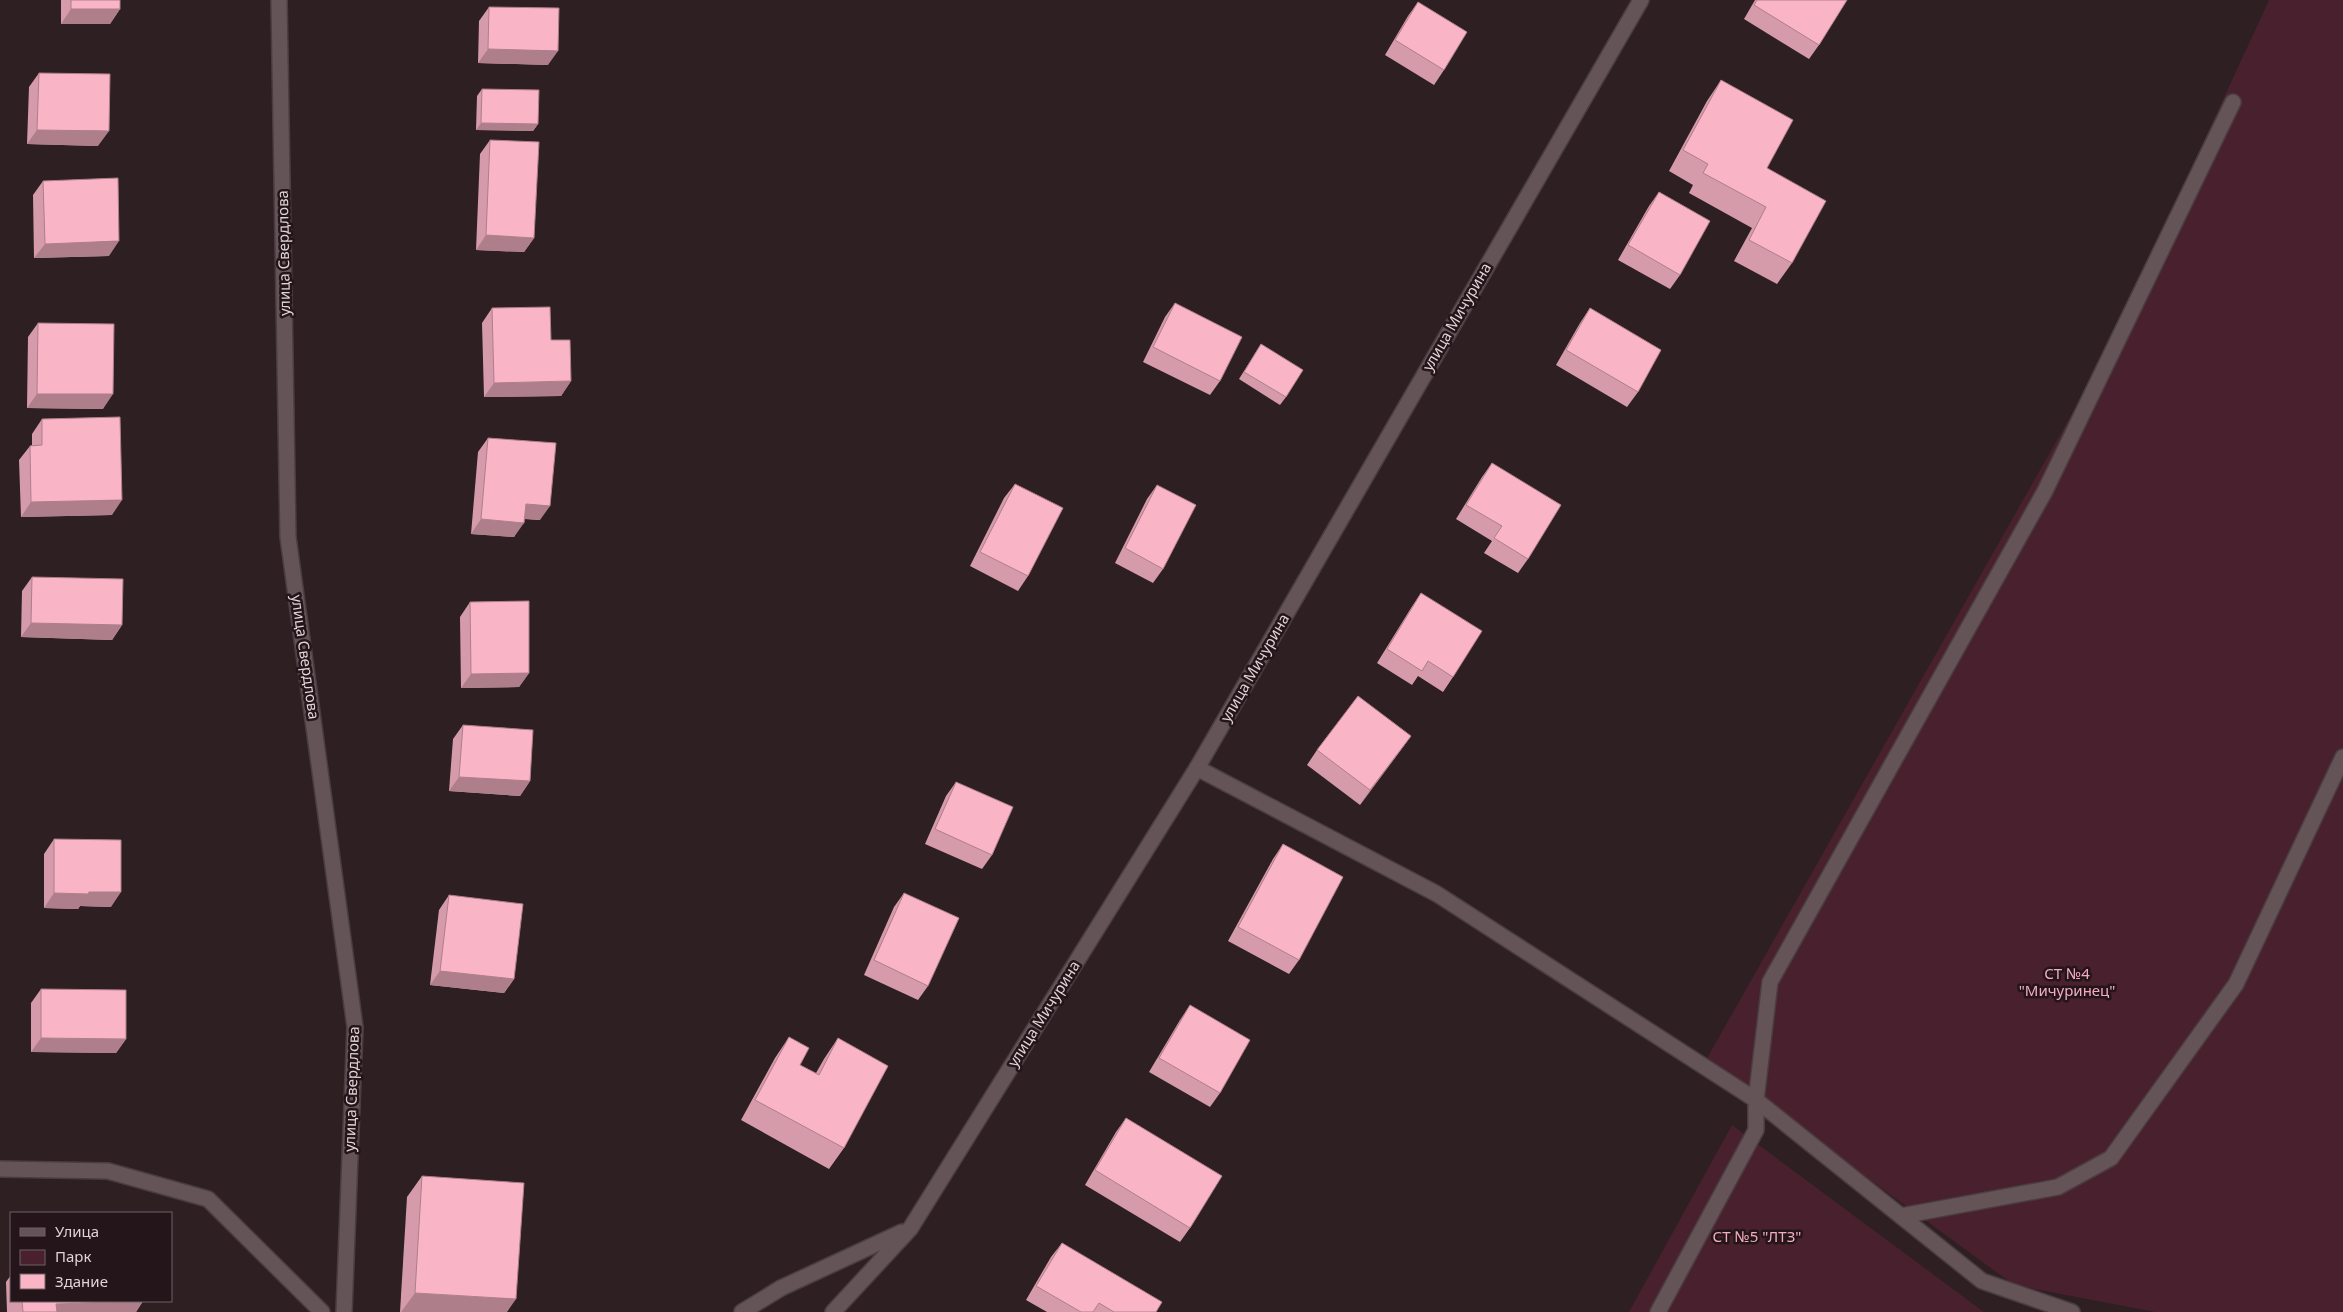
<svg xmlns="http://www.w3.org/2000/svg" width="2343" height="1312" font-family="'Noto Sans',sans-serif">
  <rect width="100%" height="100%" fill="#2d1f22"/>
  <!-- green -->
  <g fill="#49202d">
    <path d="M2269 0H2343V1312H2155L2014 1285 1706 1060 2104 357Z"/>
    <path d="M1732 1125 1984 1312H1629Z"/>
  </g>
  <g fill="none" stroke-linecap="round" stroke-linejoin="round">
    <defs>
      <g id="lane">
        <path d="M1901 1216 2058 1187 2111 1158 2236 984 2343 757"/>
        <path d="M1658 1312 1756 1130V1100L1770 982 2045 491 2233 102"/>
      </g>
      <g id="street">
        <path d="M279 0 288 537 355 1027 344 1312"/>
        <path d="M1197 768 1437 894 1756 1100 1982 1281 2072 1312"/>
        <path d="M0 1169 108 1171 208 1199 322 1312"/>
        <path d="M742 1312 781 1288 902 1232"/>
        <path d="M833 1312 910 1229 1197 768 1641 0"/>
      </g>
    </defs>
    <!-- lane casing -->
    <use href="#lane" stroke="#4a3d41" stroke-width="18"/>
    <!-- street casing -->
    <use href="#street" stroke="#4a3d41" stroke-width="18"/>
    <!-- lane -->
    <use href="#lane" stroke="#645357" stroke-width="15"/>
    <!-- street -->
    <use href="#street" stroke="#645357" stroke-width="15"/>
  </g>
  <!-- wall -->
  <g fill="#d69baa">
    <path d="M61 0H120V9L110 24H61Z"/>
    <path d="M1755 0H1847L1819 45 1809 59 1744 19Z"/>
    <path d="M1418 2 1444 70 1434 85 1385 55 1408 16Z"/>
    <path d="M489 7 548 65 478 63 479 21Z"/>
    <path d="M39 73 98 146 27 144 29 87Z"/>
    <path d="M1721 80 1767 168 1792 263 1777 284 1734 261 1752 228 1689 193 1693 185 1669 171 1707 101Z"/>
    <path d="M482 89 538 124 533 131 476 130 477 96Z"/>
    <path d="M490 140 534 238 524 252 476 250 480 154Z"/>
    <path d="M43 181 109 256 34 258 33 195Z"/>
    <path d="M1659 192 1680 275 1670 289 1618 260 1649 206Z"/>
    <path d="M1175 303 1220 381 1210 395 1143 362 1165 317Z"/>
    <path d="M492 308 551 340 571 381 561 396 484 397 482 323Z"/>
    <path d="M1590 308 1638 392 1627 407 1556 365 1580 323Z"/>
    <path d="M38 323 103 409 27 408 28 337Z"/>
    <path d="M1261 344 1286 397 1280 405 1239 379Z"/>
    <path d="M42 419 112 515 21 517 19 460 30 446 32 445V434Z"/>
    <path d="M488 438 540 520 524 519 514 537 471 534 478 452Z"/>
    <path d="M1492 463 1528 559 1518 573 1484 553 1492 541 1456 519 1482 477Z"/>
    <path d="M1015 484 1028 576 1018 591 970 566 1004 498Z"/>
    <path d="M1157 485 1163 569 1153 583 1115 563 1147 499Z"/>
    <path d="M32 577 122 625 112 640 21 637 22 591Z"/>
    <path d="M1421 593 1453 677 1443 692 1418 676 1412 685 1377 663 1411 608Z"/>
    <path d="M470 602 529 673 519 687 461 688 460 617Z"/>
    <path d="M463 725 530 781 520 796 449 791 453 739Z"/>
    <path d="M1411 736 1360 805 1307 765 1317 750Z"/>
    <path d="M956 782 992 855 982 869 925 844 946 796Z"/>
    <path d="M54 839 111 907 80 906 78 909 44 908V854Z"/>
    <path d="M1283 844 1299 960 1289 974 1228 941 1273 859Z"/>
    <path d="M904 893 928 986 918 1000 864 975 894 907Z"/>
    <path d="M449 895 514 979 504 993 430 985 439 910Z"/>
    <path d="M41 989 126 1039 116 1053 31 1052V1003Z"/>
    <path d="M1190 1005 1220 1093 1210 1107 1149 1072 1180 1020Z"/>
    <path d="M789 1037 800 1065 816 1073 824 1059 838 1038 844 1148 829 1169 741 1120 775 1058Z"/>
    <path d="M1126 1118 1190 1228 1180 1242 1085 1185 1116 1132Z"/>
    <path d="M422 1176 507 1312H400L407 1197Z"/>
    <path d="M1062 1243 1156 1312H1047L1026 1300 1051 1257Z"/>
    <path d="M11 1275V1301H143L136 1312H7L6 1282Z"/>
  </g>
  <!-- shaded-wall -->
  <g fill="#ae7e8b">
    <path d="M71 9H120L110 24H61Z"/>
    <path d="M488 49 558 51 548 65 478 63Z"/>
    <path d="M481 123 538 124 533 131 476 130Z"/>
    <path d="M37 130 109 131 98 146 27 144Z"/>
    <path d="M486 235 534 238 524 252 476 250Z"/>
    <path d="M119 241 109 256 34 258 45 244Z"/>
    <path d="M571 381 561 396 484 397 494 383Z"/>
    <path d="M37 394H113L103 409 27 408Z"/>
    <path d="M122 500 112 515 21 517 31 502Z"/>
    <path d="M526 504 550 506 540 520 516 518Z"/>
    <path d="M481 519 524 523 514 537 471 534Z"/>
    <path d="M31 623 122 625 112 640 21 637Z"/>
    <path d="M529 673 519 687 461 688 471 674Z"/>
    <path d="M1411 736 1401 750 1360 805 1370 790Z"/>
    <path d="M459 777 530 781 520 796 449 791Z"/>
    <path d="M89 892H121L111 907 80 906 78 909 44 908 54 893Z"/>
    <path d="M440 971 514 979 504 993 430 985Z"/>
    <path d="M41 1038 126 1039 116 1053 31 1052Z"/>
    <path d="M415 1293 516 1299 507 1312H401Z"/>
    <path d="M143 1301 136 1312H51L56 1304Z"/>
  </g>
  <!-- building -->
  <g fill="#f9b4c6" stroke="#ae7e8b">
    <rect x="71" y="0" width="49" height="9"/>
    <path d="M1757 0H1847L1819 45 1754 5Z"/>
    <path d="M1418 2 1467 32 1444 70 1395 40Z"/>
    <path d="M489 7 559 8 558 51 488 49Z"/>
    <path d="M39 73 110 74 109 131 37 130Z"/>
    <path d="M1721 80 1793 120 1767 168 1826 201 1792 263 1749 240 1766 207 1703 173 1708 164 1683 150Z"/>
    <path d="M482 89 539 90 538 124 481 123Z"/>
    <path d="M490 140 539 142 534 238 486 235Z"/>
    <path d="M118 178 119 241 45 244 43 181Z"/>
    <path d="M1659 192 1710 221 1680 275 1628 245Z"/>
    <path d="M1175 303 1242 337 1220 381 1153 347Z"/>
    <path d="M550 307 551 340H570L571 381 494 383 492 308Z"/>
    <path d="M1590 308 1661 350 1638 392 1566 350Z"/>
    <path d="M38 323 114 324 113 394H37Z"/>
    <path d="M1261 344 1303 370 1286 397 1244 372Z"/>
    <path d="M120 417 122 500 31 502 30 446 42 445V419Z"/>
    <path d="M488 438 556 443 550 506 526 504 524 523 481 519Z"/>
    <path d="M1492 463 1561 505 1528 559 1494 538 1502 526 1466 505Z"/>
    <path d="M1015 484 1063 508 1028 576 980 552Z"/>
    <path d="M1157 485 1196 505 1163 569 1125 548Z"/>
    <path d="M32 577 123 579 122 625 31 623Z"/>
    <path d="M1421 593 1482 631 1453 677 1428 661 1422 671 1387 649Z"/>
    <path d="M529 601V673L471 674 470 602Z"/>
    <path d="M1358 696 1411 736 1370 790 1317 750Z"/>
    <path d="M463 725 533 730 530 781 459 777Z"/>
    <path d="M956 782 1013 807 992 855 935 829Z"/>
    <path d="M54 839 121 840V892H89L88 894 54 893Z"/>
    <path d="M1283 844 1343 877 1299 960 1238 927Z"/>
    <path d="M904 893 959 918 928 986 874 960Z"/>
    <path d="M449 895 523 904 514 979 440 971Z"/>
    <path d="M41 989 126 990V1039L41 1038Z"/>
    <path d="M1190 1005 1250 1040 1220 1093 1159 1058Z"/>
    <path d="M789 1037 809 1048 800 1065 819 1075 838 1038 888 1066 844 1148 755 1100Z"/>
    <path d="M1126 1118 1222 1176 1190 1228 1095 1170Z"/>
    <path d="M422 1176 524 1183 516 1299 415 1293Z"/>
    <path d="M1062 1243 1162 1302 1156 1312H1114L1099 1303 1093 1312H1081L1036 1286Z"/>
    <path d="M22 1301H140L56 1304 57 1312H23Z"/>
  </g>
  <g text-anchor="middle" stroke-width="5" stroke-linejoin="round" paint-order="stroke">
    <!-- street labels -->
    <g font-size="15" fill="#dfd4d7" stroke="#231519">
      <text transform="translate(284 253) rotate(-91)" y="5">улица Свердлова</text>
      <text transform="translate(1457 317) rotate(-60)" y="5">улица Мичурина</text>
      <text transform="translate(305 657) rotate(82)" y="5">улица Свердлова</text>
      <text transform="translate(1255 668) rotate(-60)" y="5">улица Мичурина</text>
      <text transform="translate(1044 1014) rotate(-58)" y="5">улица Мичурина</text>
      <text transform="translate(352 1089) rotate(-88)" y="5">улица Свердлова</text>
    </g>
    <!-- park labels -->
    <g font-size="15" fill="#f6abc0" stroke="#231519">
      <text x="2067" y="979">СТ №4<tspan x="2067" dy="17">"Мичуринец"</tspan></text>
      <text x="1757" y="1242">СТ №5 "ЛТЗ"</text>
    </g>
  </g>
  <!-- legend -->
  <rect x="10" y="1212" width="162" height="90" fill="#231519" stroke="#6e6165"/>
  <rect x="20" y="1228" width="25" height="8" fill="#645357" stroke="#6e6165"/>
  <text x="55" y="1237" font-size="15" fill="#dfd4d7">Улица</text>
  <rect x="20" y="1250" width="25" height="15" fill="#49202d" stroke="#6e6165"/>
  <text x="55" y="1262" font-size="15" fill="#dfd4d7">Парк</text>
  <rect x="20" y="1274" width="25" height="15" fill="#f9b4c6" stroke="#6e6165"/>
  <text x="55" y="1287" font-size="15" fill="#dfd4d7">Здание</text>
</svg>
